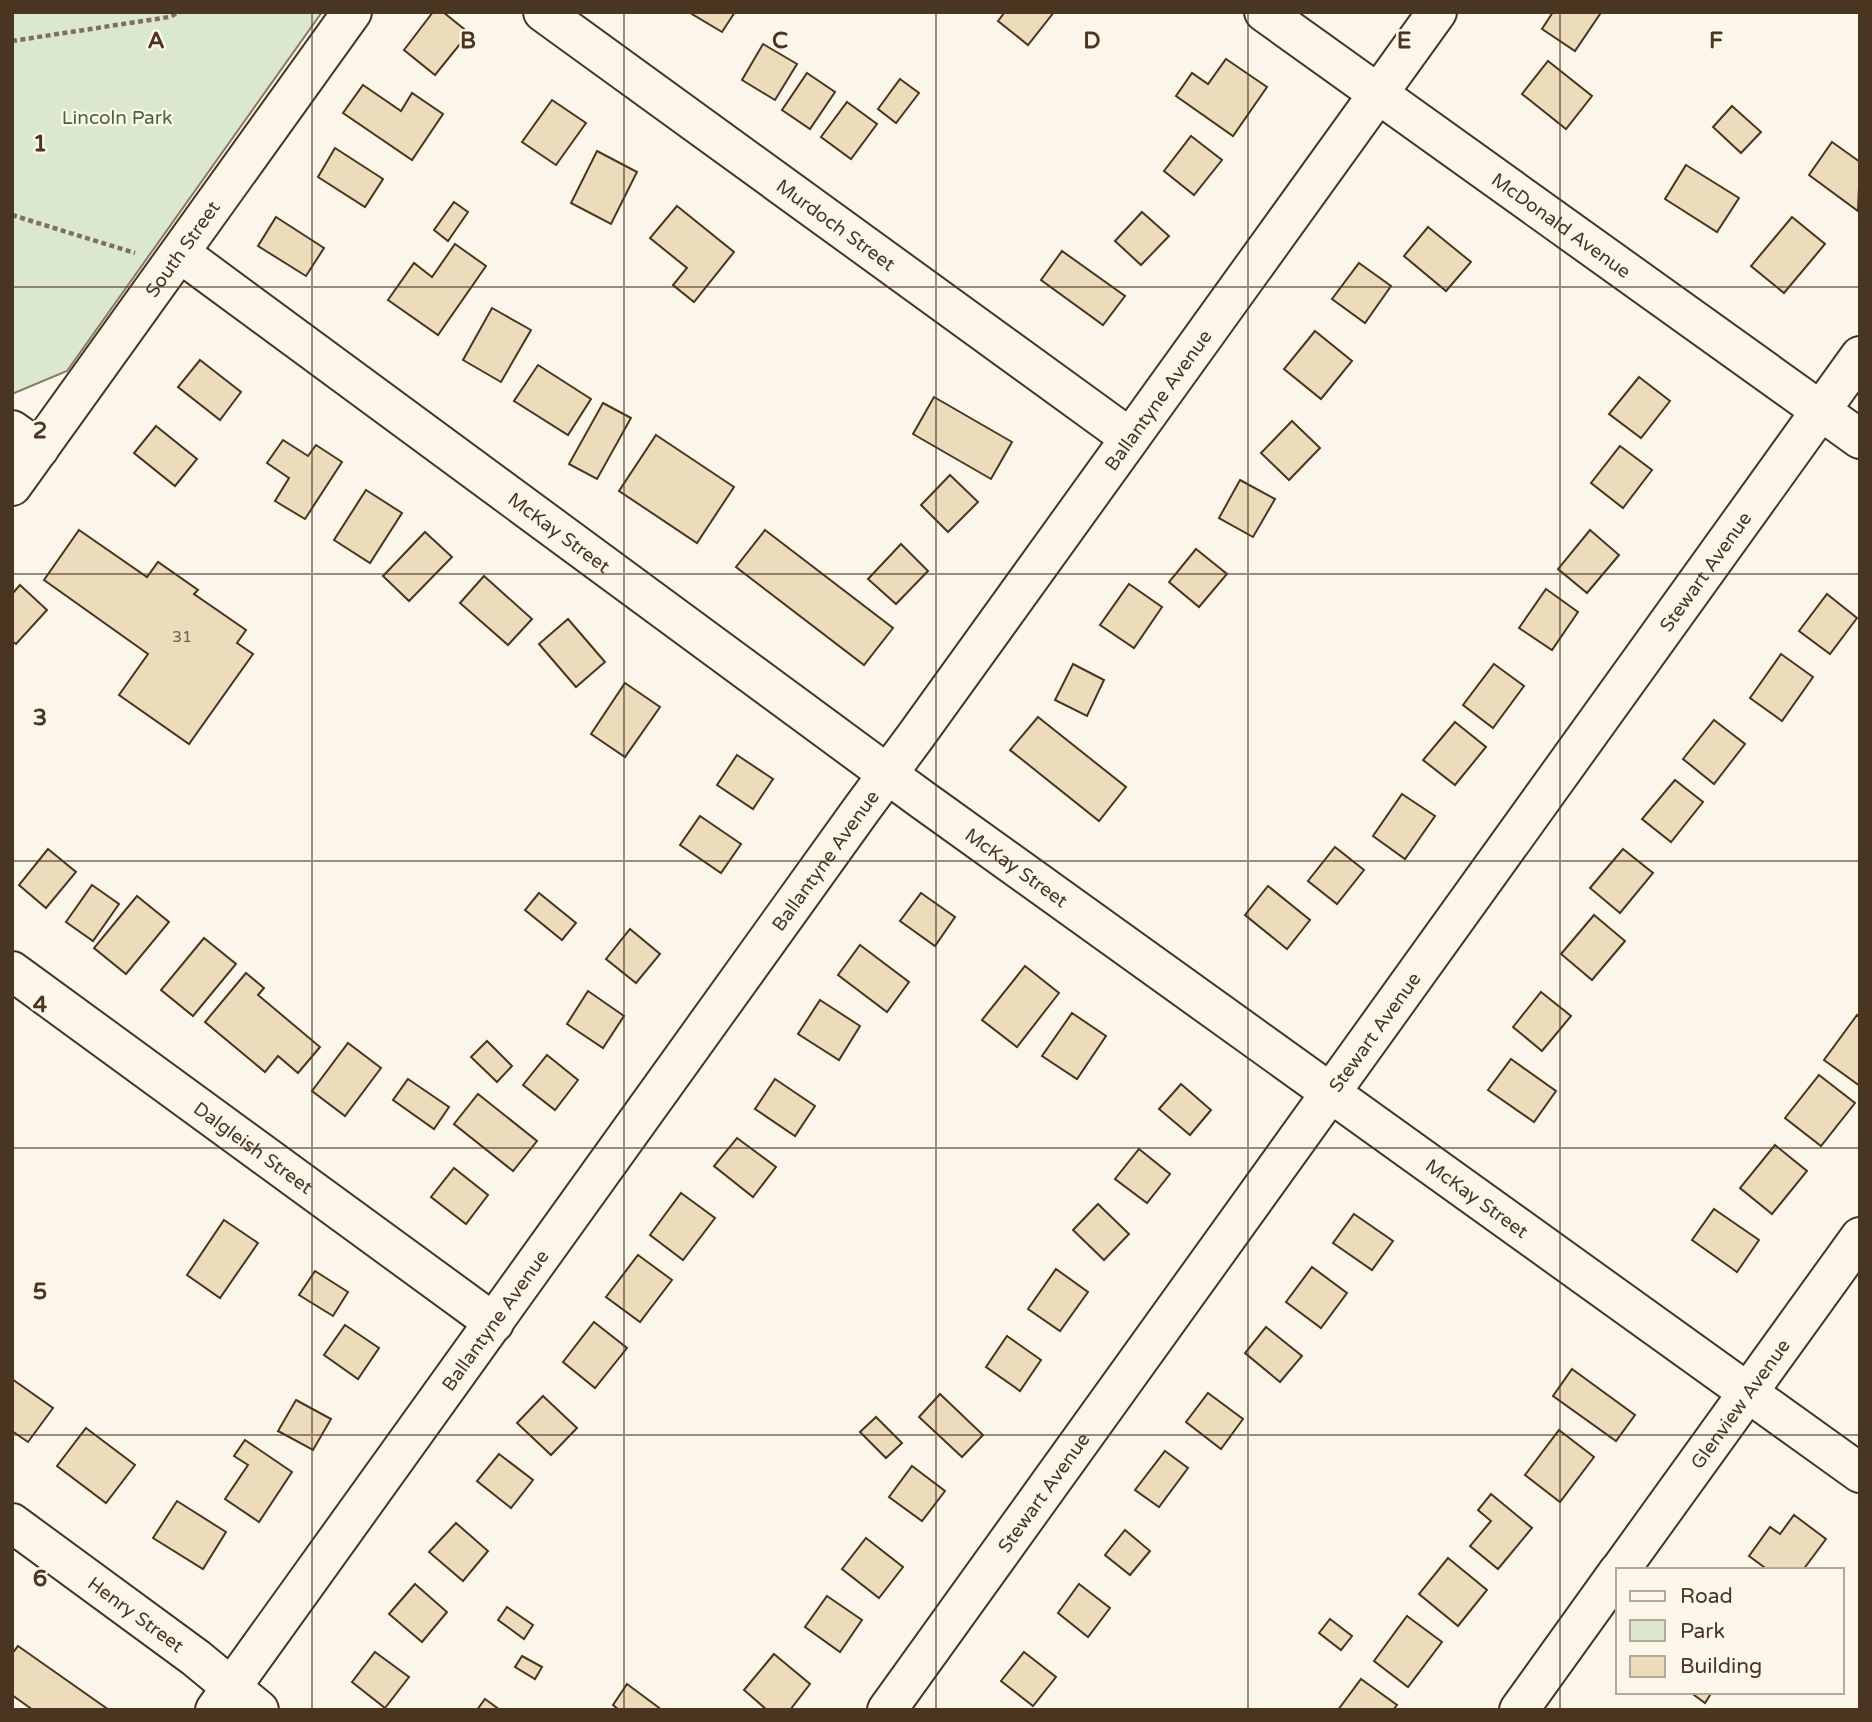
<svg xmlns="http://www.w3.org/2000/svg" width="1872" height="1722" font-family="'Varela Round',sans-serif">
  <rect width="100%" height="100%" fill="#fbf6e9"/>
  <!-- green -->
  <path fill="#dce7d0" stroke="#887966" stroke-width="2" d="M12 12H322L67 371 12 394Z"/>
  <!-- building -->
  <g fill="#ecdcbc" stroke="#4a3520" stroke-width="2">
    <path d="M433 12H443L469 33 435 75 404 50Z"/>
    <path d="M693 12H735L722 32 692 14Z"/>
    <path d="M1005 12H1054L1028 45 998 21Z"/>
    <path d="M1553 12H1597L1600 14 1575 51 1542 29Z"/>
    <path d="M763 44 797 64 775 100 742 80Z"/>
    <path d="M1226 59 1267 87 1233 136 1176 96 1192 73 1208 84Z"/>
    <path d="M1548 61 1592 96 1566 129 1522 94Z"/>
    <path d="M807 73 835 92 810 129 782 110Z"/>
    <path d="M900 79 919 93 896 123 878 109Z"/>
    <path d="M363 85 401 111 412 93 443 114 412 160 343 113Z"/>
    <path d="M552 100 586 123 556 165 522 142Z"/>
    <path d="M847 102 877 124 851 159 821 137Z"/>
    <path d="M1732 106 1761 132 1741 153 1713 127Z"/>
    <path d="M1191 136 1222 160 1194 195 1164 171Z"/>
    <path d="M1832 142 1860 162 1858 211 1809 175Z"/>
    <path d="M335 148 383 179 365 207 318 177Z"/>
    <path d="M597 151 637 172 611 224 571 203Z"/>
    <path d="M1686 165 1739 198 1717 232 1665 199Z"/>
    <path d="M454 202 468 212 448 241 434 230Z"/>
    <path d="M677 206 734 252 694 302 673 285 687 268 650 238Z"/>
    <path d="M1142 212 1169 236 1141 265 1115 241Z"/>
    <path d="M276 217 324 248 306 276 258 246Z"/>
    <path d="M1792 217 1825 244 1784 293 1751 266Z"/>
    <path d="M1428 227 1471 262 1446 291 1404 256Z"/>
    <path d="M455 244 486 266 438 335 388 300 414 263 432 277Z"/>
    <path d="M1062 251 1125 296 1103 325 1041 280Z"/>
    <path d="M1359 263 1391 286 1365 323 1332 299Z"/>
    <path d="M492 308 531 330 501 382 463 360Z"/>
    <path d="M1315 331 1352 361 1321 399 1284 369Z"/>
    <path d="M200 360 241 392 220 420 178 387Z"/>
    <path d="M538 365 591 399 568 435 514 401Z"/>
    <path d="M1639 377 1670 401 1641 438 1609 414Z"/>
    <path d="M934 397 1012 442 991 479 913 434Z"/>
    <path d="M603 403 631 418 597 479 569 464Z"/>
    <path d="M1292 421 1320 448 1289 480 1261 453Z"/>
    <path d="M156 426 197 459 175 486 134 453Z"/>
    <path d="M656 435 734 487 697 543 619 491Z"/>
    <path d="M283 440 308 456 316 445 342 462 305 519 275 501 289 478 267 463Z"/>
    <path d="M1620 446 1652 470 1623 508 1591 483Z"/>
    <path d="M950 475 978 502 948 532 921 505Z"/>
    <path d="M1240 480 1275 499 1253 537 1219 518Z"/>
    <path d="M366 490 402 513 370 563 334 540Z"/>
    <path d="M79 530 147 577 158 562 198 590 194 594 246 630 237 643 253 654 189 744 119 695 148 654 44 580Z"/>
    <path d="M765 530 893 628 864 665 736 567Z"/>
    <path d="M1590 530 1619 555 1587 593 1558 569Z"/>
    <path d="M425 532 452 557 409 601 383 576Z"/>
    <path d="M901 544 928 571 896 604 868 579Z"/>
    <path d="M1196 549 1227 574 1199 607 1169 582Z"/>
    <path d="M484 576 532 619 508 645 460 603Z"/>
    <path d="M1129 584 1162 607 1134 648 1100 625Z"/>
    <path d="M20 585 47 610 16 644 12 641V594Z"/>
    <path d="M1546 589 1578 612 1552 650 1519 628Z"/>
    <path d="M1827 594 1857 618 1830 654 1799 631Z"/>
    <path d="M568 619 605 662 576 687 539 644Z"/>
    <path d="M1781 654 1813 677 1782 721 1750 698Z"/>
    <path d="M1073 664 1104 680 1087 716 1055 700Z"/>
    <path d="M1494 664 1524 686 1493 728 1463 705Z"/>
    <path d="M625 683 660 707 625 757 591 734Z"/>
    <path d="M1038 717 1126 787 1099 821 1010 750Z"/>
    <path d="M1714 720 1745 744 1714 784 1683 759Z"/>
    <path d="M1455 722 1486 747 1455 785 1423 760Z"/>
    <path d="M737 755 773 779 753 809 717 785Z"/>
    <path d="M1675 780 1703 802 1671 842 1642 819Z"/>
    <path d="M1402 794 1435 816 1405 859 1373 836Z"/>
    <path d="M700 816 741 844 721 873 680 845Z"/>
    <path d="M1335 847 1364 870 1337 904 1308 881Z"/>
    <path d="M48 849 76 872 46 908 19 885Z"/>
    <path d="M1623 849 1653 873 1620 913 1590 888Z"/>
    <path d="M92 885 119 904 93 941 66 922Z"/>
    <path d="M1268 886 1310 920 1287 949 1245 915Z"/>
    <path d="M539 893 576 923 562 940 525 910Z"/>
    <path d="M921 893 955 917 935 946 900 921Z"/>
    <path d="M137 896 169 922 126 974 94 948Z"/>
    <path d="M1594 915 1625 941 1592 980 1561 954Z"/>
    <path d="M630 929 660 954 636 983 606 959Z"/>
    <path d="M204 938 236 964 193 1016 161 990Z"/>
    <path d="M860 945 909 982 887 1012 838 975Z"/>
    <path d="M1025 966 1059 993 1017 1047 982 1020Z"/>
    <path d="M246 973 264 988 258 995 320 1047 298 1073 278 1056 265 1072 205 1022Z"/>
    <path d="M588 991 624 1016 603 1048 567 1024Z"/>
    <path d="M1541 992 1571 1016 1542 1051 1513 1027Z"/>
    <path d="M820 1000 860 1026 839 1060 798 1034Z"/>
    <path d="M1072 1013 1106 1036 1077 1079 1042 1056Z"/>
    <path d="M1857 1015 1860 1018V1086L1824 1060Z"/>
    <path d="M487 1041 512 1066 497 1082 471 1057Z"/>
    <path d="M348 1043 381 1068 345 1116 312 1091Z"/>
    <path d="M547 1055 578 1080 555 1110 523 1085Z"/>
    <path d="M1511 1059 1556 1091 1534 1122 1488 1090Z"/>
    <path d="M1819 1075 1855 1103 1821 1146 1785 1118Z"/>
    <path d="M408 1079 449 1107 434 1129 393 1100Z"/>
    <path d="M775 1079 815 1106 795 1136 755 1109Z"/>
    <path d="M1181 1084 1211 1110 1190 1135 1159 1109Z"/>
    <path d="M478 1094 537 1141 513 1171 454 1124Z"/>
    <path d="M737 1138 776 1167 753 1197 714 1166Z"/>
    <path d="M1775 1145 1807 1171 1772 1214 1740 1188Z"/>
    <path d="M1139 1149 1170 1174 1147 1203 1115 1179Z"/>
    <path d="M454 1168 488 1195 466 1224 431 1197Z"/>
    <path d="M681 1193 715 1218 683 1260 650 1235Z"/>
    <path d="M1098 1204 1129 1234 1104 1260 1073 1230Z"/>
    <path d="M1714 1209 1759 1240 1737 1272 1692 1240Z"/>
    <path d="M1354 1214 1393 1241 1372 1270 1333 1243Z"/>
    <path d="M224 1220 258 1243 220 1298 187 1275Z"/>
    <path d="M638 1255 672 1280 640 1322 606 1297Z"/>
    <path d="M1312 1267 1347 1293 1321 1328 1286 1302Z"/>
    <path d="M1056 1269 1088 1292 1060 1331 1028 1309Z"/>
    <path d="M315 1271 348 1292 333 1316 299 1295Z"/>
    <path d="M594 1322 627 1348 595 1388 563 1362Z"/>
    <path d="M345 1325 379 1348 358 1379 324 1355Z"/>
    <path d="M1266 1327 1302 1356 1280 1382 1245 1353Z"/>
    <path d="M1007 1336 1041 1360 1020 1391 986 1367Z"/>
    <path d="M1572 1369 1635 1415 1616 1441 1553 1396Z"/>
    <path d="M12 1379 53 1408 28 1442 12 1431Z"/>
    <path d="M1208 1393 1243 1419 1221 1449 1186 1422Z"/>
    <path d="M940 1394 983 1435 962 1457 919 1417Z"/>
    <path d="M543 1396 577 1428 551 1455 517 1423Z"/>
    <path d="M296 1400 331 1419 313 1450 278 1431Z"/>
    <path d="M876 1417 902 1443 886 1458 860 1432Z"/>
    <path d="M86 1428 135 1465 106 1503 57 1466Z"/>
    <path d="M1559 1430 1594 1457 1560 1502 1525 1475Z"/>
    <path d="M245 1440 292 1472 259 1522 225 1499 248 1465 234 1456Z"/>
    <path d="M1165 1451 1188 1468 1159 1507 1135 1490Z"/>
    <path d="M499 1454 533 1480 511 1508 477 1481Z"/>
    <path d="M912 1466 945 1491 922 1521 889 1497Z"/>
    <path d="M1491 1494 1532 1528 1498 1569 1470 1546 1491 1521 1478 1510Z"/>
    <path d="M177 1501 226 1532 203 1569 153 1538Z"/>
    <path d="M1794 1515 1826 1539 1803 1570H1768L1749 1556 1770 1527 1780 1534Z"/>
    <path d="M456 1523 488 1551 463 1581 429 1552Z"/>
    <path d="M1125 1530 1150 1551 1130 1575 1105 1555Z"/>
    <path d="M866 1538 903 1567 879 1598 842 1569Z"/>
    <path d="M1448 1558 1487 1590 1458 1626 1419 1594Z"/>
    <path d="M415 1584 447 1612 422 1642 389 1614Z"/>
    <path d="M1079 1584 1110 1608 1088 1637 1058 1613Z"/>
    <path d="M827 1596 862 1620 840 1652 805 1627Z"/>
    <path d="M507 1607 533 1625 524 1639 498 1620Z"/>
    <path d="M1407 1616 1442 1642 1408 1687 1374 1661Z"/>
    <path d="M1330 1619 1352 1636 1341 1650 1319 1633Z"/>
    <path d="M18 1646 109 1710H33L12 1695V1654Z"/>
    <path d="M375 1652 409 1677 385 1708 352 1682Z"/>
    <path d="M1024 1652 1056 1677 1033 1706 1001 1681Z"/>
    <path d="M774 1654 810 1684 790 1710H767L744 1690Z"/>
    <path d="M522 1656 542 1667 535 1679 515 1667Z"/>
    <path d="M1361 1679 1397 1705 1393 1710H1338Z"/>
    <path d="M627 1684 662 1710H619L613 1705Z"/>
    <path d="M1690 1692H1712L1705 1703Z"/>
    <path d="M485 1699 500 1710H477Z"/>
  </g>
  <g fill="none" stroke-linecap="round" stroke-linejoin="round">
    <defs>
      <g id="minor">
        <path id="s1" d="M543 12 1130 438"/>
        <path id="s2" d="M1264 12 1860 439"/>
        <path id="s3" d="M180 253 920 798 1860 1473"/>
        <path d="M12 430 39 449"/>
        <path id="s4" d="M12 486 352 12"/>
        <path id="s5" d="M12 971 494 1323"/>
        <path id="s6" d="M12 1523 196 1658 259 1710"/>
        <path id="s7" d="M1620 1570 1860 1237"/>
        <path id="s8" d="M215 1710 861 810 915 737 1437 12"/>
        <path id="s9" d="M887 1710 1860 356"/>
        <path d="M1519 1710 1618 1572"/>
      </g>
    </defs>
    <!-- minor casing -->
    <use href="#minor" stroke="#4a3520" stroke-width="42"/>
    <!-- path -->
    <g stroke="#7f6f5c" stroke-width="4.5" stroke-dasharray="5 3.5" stroke-linecap="butt">
      <path d="M12 41 169 17 180 12"/>
      <path d="M12 215 135 253"/>
    </g>
    <!-- minor -->
    <use href="#minor" stroke="#fbf6e9" stroke-width="38"/>
  </g>
  <!-- grid -->
  <path fill="none" stroke="#4a3520" stroke-width="2" stroke-opacity="0.55" d="M312 12V1710M624 12V1710M936 12V1710M1248 12V1710M1560 12V1710M12 287H1860M12 574H1860M12 861H1860M12 1148H1860M12 1435H1860"/>
  <g text-anchor="middle" stroke-width="5" stroke-linejoin="round" paint-order="stroke">
    <!-- number labels -->
    <g font-size="16" fill="#725f47">
      <text x="182" y="642">31</text>
    </g>
    <!-- park labels -->
    <g font-size="19" fill="#436837" stroke="#fbf6e9">
      <text x="117" y="124">Lincoln Park</text>
    </g>
    <!-- street labels -->
    <g font-size="19" fill="#4a3520" stroke="#fbf6e9">
      <text dy="7" stroke="none"><textPath href="#s1" startOffset="362">Murdoch Street</textPath></text>
      <text dy="7" stroke="none"><textPath href="#s2" startOffset="366">McDonald Avenue</textPath></text>
      <text dy="7" stroke="none"><textPath href="#s4" startOffset="292">South Street</textPath></text>
      <text dy="7" stroke="none"><textPath href="#s8" startOffset="1614">Ballantyne Avenue</textPath></text>
      <text dy="7" stroke="none"><textPath href="#s3" startOffset="471">McKay Street</textPath></text>
      <text dy="7" stroke="none"><textPath href="#s9" startOffset="1402">Stewart Avenue</textPath></text>
      <text dy="7" stroke="none"><textPath href="#s8" startOffset="1046">Ballantyne Avenue</textPath></text>
      <text dy="7" stroke="none"><textPath href="#s3" startOffset="1038">McKay Street</textPath></text>
      <text dy="7" stroke="none"><textPath href="#s9" startOffset="835">Stewart Avenue</textPath></text>
      <text dy="7" stroke="none"><textPath href="#s5" startOffset="299">Dalgleish Street</textPath></text>
      <text dy="7" stroke="none"><textPath href="#s3" startOffset="1605">McKay Street</textPath></text>
      <text dy="7" stroke="none"><textPath href="#s8" startOffset="480">Ballantyne Avenue</textPath></text>
      <text dy="7" stroke="none"><textPath href="#s7" startOffset="205">Glenview Avenue</textPath></text>
      <text dy="7" stroke="none"><textPath href="#s9" startOffset="268">Stewart Avenue</textPath></text>
      <text dy="7" stroke="none"><textPath href="#s6" startOffset="154">Henry Street</textPath></text>
    </g>
  </g>
  <g font-size="23" text-anchor="middle" font-weight="bold" fill="#4a3520" stroke="#fbf6e9" stroke-width="5" stroke-linejoin="round" paint-order="stroke">
    <text x="156" y="48">A</text>
    <text x="468" y="48">B</text>
    <text x="780" y="48">C</text>
    <text x="1092" y="48">D</text>
    <text x="1404" y="48">E</text>
    <text x="1716" y="48">F</text>
    <text x="40" y="151">1</text>
    <text x="40" y="438">2</text>
    <text x="40" y="725">3</text>
    <text x="40" y="1012">4</text>
    <text x="40" y="1299">5</text>
    <text x="40" y="1586">6</text>
  </g>
  <!-- border -->
  <rect width="1872" height="1722" fill="none" stroke="#4a3520" stroke-width="28"/>
  <!-- legend -->
  <rect x="1616" y="1568" width="228" height="126" fill="#fbf6e9" stroke="#b4a999" stroke-width="2"/>
  <rect x="1630" y="1591" width="35" height="10" fill="#fbf6e9" stroke="#b4a999" stroke-width="2"/>
  <text x="1680" y="1603" font-size="21" fill="#4a3520">Road</text>
  <rect x="1630" y="1620" width="35" height="21" fill="#dce7d0" stroke="#b4a999" stroke-width="2"/>
  <text x="1680" y="1638" font-size="21" fill="#4a3520">Park</text>
  <rect x="1630" y="1656" width="35" height="21" fill="#ecdcbc" stroke="#b4a999" stroke-width="2"/>
  <text x="1680" y="1673" font-size="21" fill="#4a3520">Building</text>
</svg>
